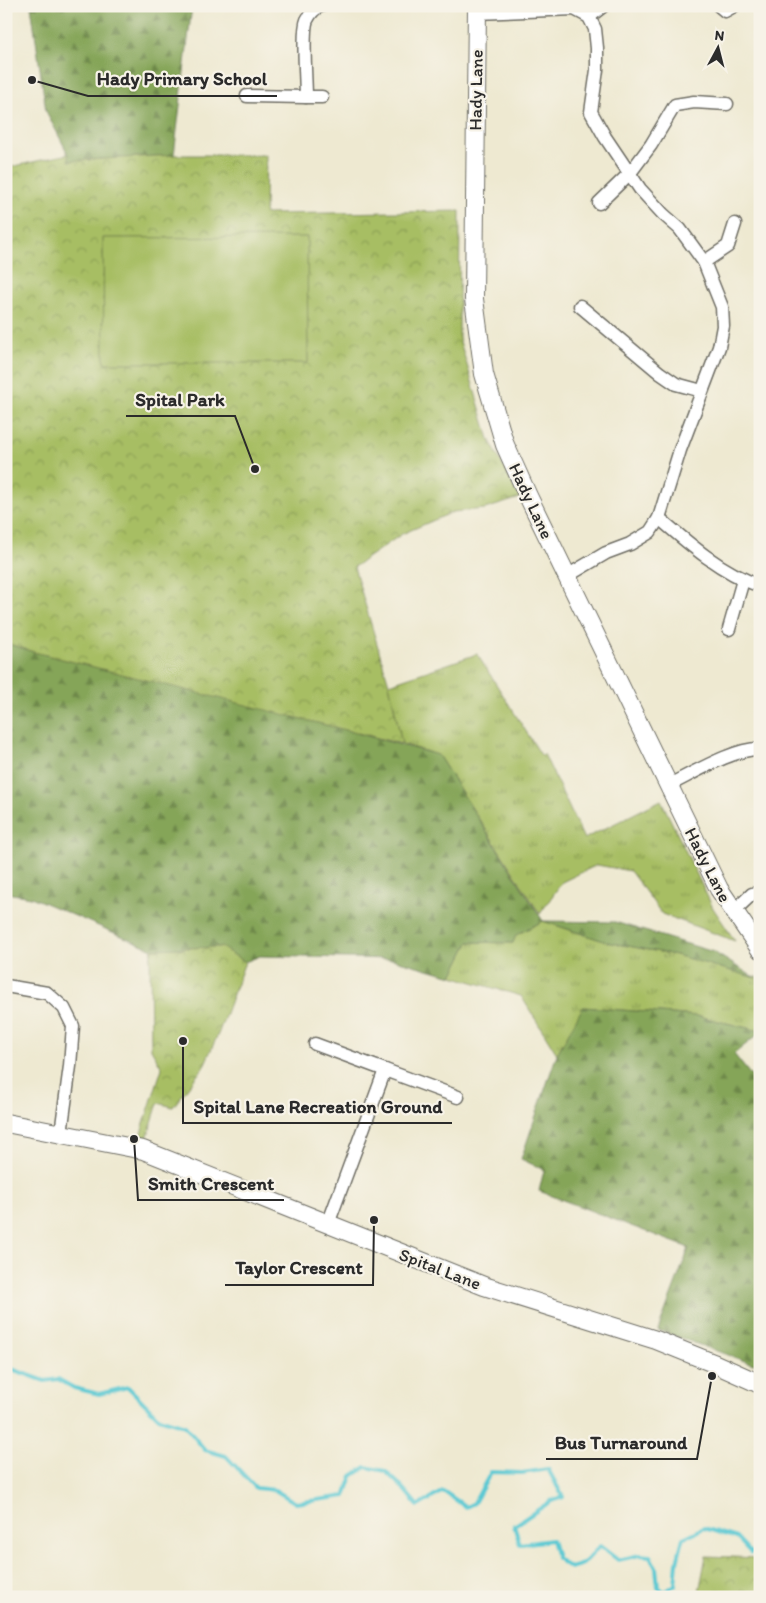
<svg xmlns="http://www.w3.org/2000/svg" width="766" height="1603" font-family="Itim,sans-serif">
  <defs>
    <pattern id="grass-tufts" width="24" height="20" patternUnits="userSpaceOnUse" patternTransform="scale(1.25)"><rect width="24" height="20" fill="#a7be63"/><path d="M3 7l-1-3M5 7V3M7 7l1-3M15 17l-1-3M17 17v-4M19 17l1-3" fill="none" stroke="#889b52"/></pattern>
    <pattern id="forest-firs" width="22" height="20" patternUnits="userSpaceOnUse" patternTransform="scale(1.25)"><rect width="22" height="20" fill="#85a559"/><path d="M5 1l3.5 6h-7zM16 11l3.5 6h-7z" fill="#6d874a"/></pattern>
    <pattern id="park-crowns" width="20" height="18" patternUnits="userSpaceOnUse" patternTransform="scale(1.25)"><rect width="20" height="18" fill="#a7be63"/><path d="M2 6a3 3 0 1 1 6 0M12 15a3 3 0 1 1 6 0" fill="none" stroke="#889b52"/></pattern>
  </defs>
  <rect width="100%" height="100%" fill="#f7f3e8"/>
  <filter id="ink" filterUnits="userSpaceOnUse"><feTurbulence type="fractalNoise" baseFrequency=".02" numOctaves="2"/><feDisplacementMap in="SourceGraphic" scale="10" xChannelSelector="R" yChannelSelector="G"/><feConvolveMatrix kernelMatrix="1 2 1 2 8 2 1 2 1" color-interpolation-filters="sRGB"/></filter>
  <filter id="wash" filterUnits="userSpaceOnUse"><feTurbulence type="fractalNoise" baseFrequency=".0096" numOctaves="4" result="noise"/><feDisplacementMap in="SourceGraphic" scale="20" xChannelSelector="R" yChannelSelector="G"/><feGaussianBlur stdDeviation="1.12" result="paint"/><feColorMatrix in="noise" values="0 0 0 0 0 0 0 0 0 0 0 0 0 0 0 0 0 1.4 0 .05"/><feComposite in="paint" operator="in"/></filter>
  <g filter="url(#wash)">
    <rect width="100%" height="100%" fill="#eee9d1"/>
    <!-- grass -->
    <g fill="url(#grass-tufts)" stroke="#697447">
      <path d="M477 654 541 755 544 754 584 839 661 800 713 908 735 941 662 914 630 871 597 865 562 882 540 914 438 755 402 744 389 684Z"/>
      <path d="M543 921 607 942 676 955 760 978V1031L697 1016 584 1007 557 1054 521 996 452 976 469 942 513 943 515 935Z"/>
    </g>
    <!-- forest -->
    <g fill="url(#forest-firs)" stroke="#586842">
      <path d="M31 6H192L174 155 68 161V154L46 111Z"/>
      <path d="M6 643 34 652 256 706 438 755 543 921 615 922 714 952 755 978 676 955 607 942 543 921 516 935 513 943 469 942 452 976 392 959 260 956 245 962 221 947 152 949 31 897 6 893Z"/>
      <path d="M583 1007 697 1016 760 1031V1033L734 1054 760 1087V1363L753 1364 658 1330 689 1248 539 1191 544 1170 521 1159 557 1054Z"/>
    </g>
    <!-- park -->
    <g fill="url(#park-crowns)" stroke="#697447">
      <path d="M68 154 69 161 174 155H266L265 214 460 211 459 338 489 439 520 498 485 509 453 512 402 534 354 567 389 684 402 744 34 652 6 643V168Z"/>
      <path d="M221 947 245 962 219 1032 203 1068 173 1107 158 1103 146 1142 139 1139 162 1068 151 1049 150 959 152 949Z"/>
      <path d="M706 1556 760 1558V1597H698Z"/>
    </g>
    <!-- pitch -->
    <path fill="#a7be63" stroke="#697447" d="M307 237 308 363H104L103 238Z"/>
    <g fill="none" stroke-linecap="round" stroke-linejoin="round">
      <!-- stream -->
      <path stroke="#5cc9d3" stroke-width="4" d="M6 1367 45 1381 58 1379 74 1388 99 1394 128 1387 159 1418 185 1426 205 1450 226 1456 256 1488 275 1490 296 1503 345 1496 352 1476 366 1467 385 1471 400 1485 418 1506 443 1491 466 1507 474 1503 491 1472 522 1473 548 1469 563 1497 551 1501 514 1526 520 1544 552 1540 557 1558 570 1568 583 1564 600 1546 618 1560 640 1555 650 1556 656 1568 658 1587 665 1592 675 1585 677 1562 683 1538 704 1528 737 1538 751 1553 760 1548"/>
    </g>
  </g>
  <g filter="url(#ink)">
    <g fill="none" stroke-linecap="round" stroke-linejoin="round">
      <defs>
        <g id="street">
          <path d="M719 6 725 11 734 6"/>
          <path d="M477 13 574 9 589 17 595 29 597 48V70L591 112 605 137 640 189 663 214 680 229 704 262 728 246 735 224"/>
          <path d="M589 17 603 6"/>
          <path d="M247 96 306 97C306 81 302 31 307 20 310 14 315 8 321 6"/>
          <path d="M306 97H322"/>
          <path d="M599 203 630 173 651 145 675 105 694 102 727 104"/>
          <path d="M580 306 660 373 676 384 702 391"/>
          <path d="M659 518C690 545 721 572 760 586"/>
          <path d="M567 576 606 553 630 544 650 532 659 518 680 450 719 347 723 326 722 307 704 262"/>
          <path d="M729 629 743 580"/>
          <path d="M669 785C692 774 734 748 760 749"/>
          <path d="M733 912 752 894 760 892"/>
          <path d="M6 986 47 993 64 1008 73 1026 70 1066 61 1133"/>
          <path d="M315 1044 385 1070 328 1224"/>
          <path d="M385 1070 458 1097"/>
        </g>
        <g id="secondary">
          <path d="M477 6 474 299 484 374 505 445 528 496 719 889 760 949"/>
          <path d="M6 1123 143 1150 484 1286 656 1340 713 1363 760 1384"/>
        </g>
      </defs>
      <!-- street casing -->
      <use href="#street" stroke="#6f6e65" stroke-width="15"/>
      <!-- secondary casing -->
      <use href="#secondary" stroke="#6f6e65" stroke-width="20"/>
      <!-- street -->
      <use href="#street" stroke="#fff" stroke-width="12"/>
      <!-- secondary -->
      <use href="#secondary" stroke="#fff" stroke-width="18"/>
    </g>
  </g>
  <g text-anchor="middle" stroke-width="4.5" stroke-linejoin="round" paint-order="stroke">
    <!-- street labels -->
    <g font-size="18" fill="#2b2b2b" stroke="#f7f3e8">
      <text transform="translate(476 90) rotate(-89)" y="6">Hady Lane</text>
      <text transform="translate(531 501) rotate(65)" y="6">Hady Lane</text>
      <text transform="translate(708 865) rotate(63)" y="6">Hady Lane</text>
      <text transform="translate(440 1269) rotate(21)" y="6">Spital Lane</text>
    </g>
  </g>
  <!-- callouts -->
  <path fill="none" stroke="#2b2b2b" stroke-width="2" d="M32 80L88 96H277M255 469L235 416H126M183 1041L183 1123H452M134 1139L138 1200H284M374 1220L373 1285H225M712 1376L697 1459H546"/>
  <g fill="#2b2b2b" stroke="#f7f3e8" stroke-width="2">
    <circle cx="32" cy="80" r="5"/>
    <circle cx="255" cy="469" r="5"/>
    <circle cx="183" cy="1041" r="5"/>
    <circle cx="134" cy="1139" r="5"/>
    <circle cx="374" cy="1220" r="5"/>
    <circle cx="712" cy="1376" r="5"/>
  </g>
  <g font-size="19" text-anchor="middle" font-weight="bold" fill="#2b2b2b" stroke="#f7f3e8" stroke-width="4.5" stroke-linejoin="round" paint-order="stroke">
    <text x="182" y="85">Hady Primary School</text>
    <text x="180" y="406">Spital Park</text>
    <text x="318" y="1113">Spital Lane Recreation Ground</text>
    <text x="211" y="1190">Smith Crescent</text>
    <text x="299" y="1274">Taylor Crescent</text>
    <text x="621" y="1449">Bus Turnaround</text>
  </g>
  <!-- margin -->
  <rect width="766" height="1603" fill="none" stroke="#f7f3e8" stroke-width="25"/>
  <!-- north arrow -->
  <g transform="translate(718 48) rotate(7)" stroke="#f7f3e8" stroke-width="4" paint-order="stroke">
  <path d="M0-4L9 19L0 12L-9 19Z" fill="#2b2b2b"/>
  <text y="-8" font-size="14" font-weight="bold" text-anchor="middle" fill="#2b2b2b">N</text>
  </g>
</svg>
